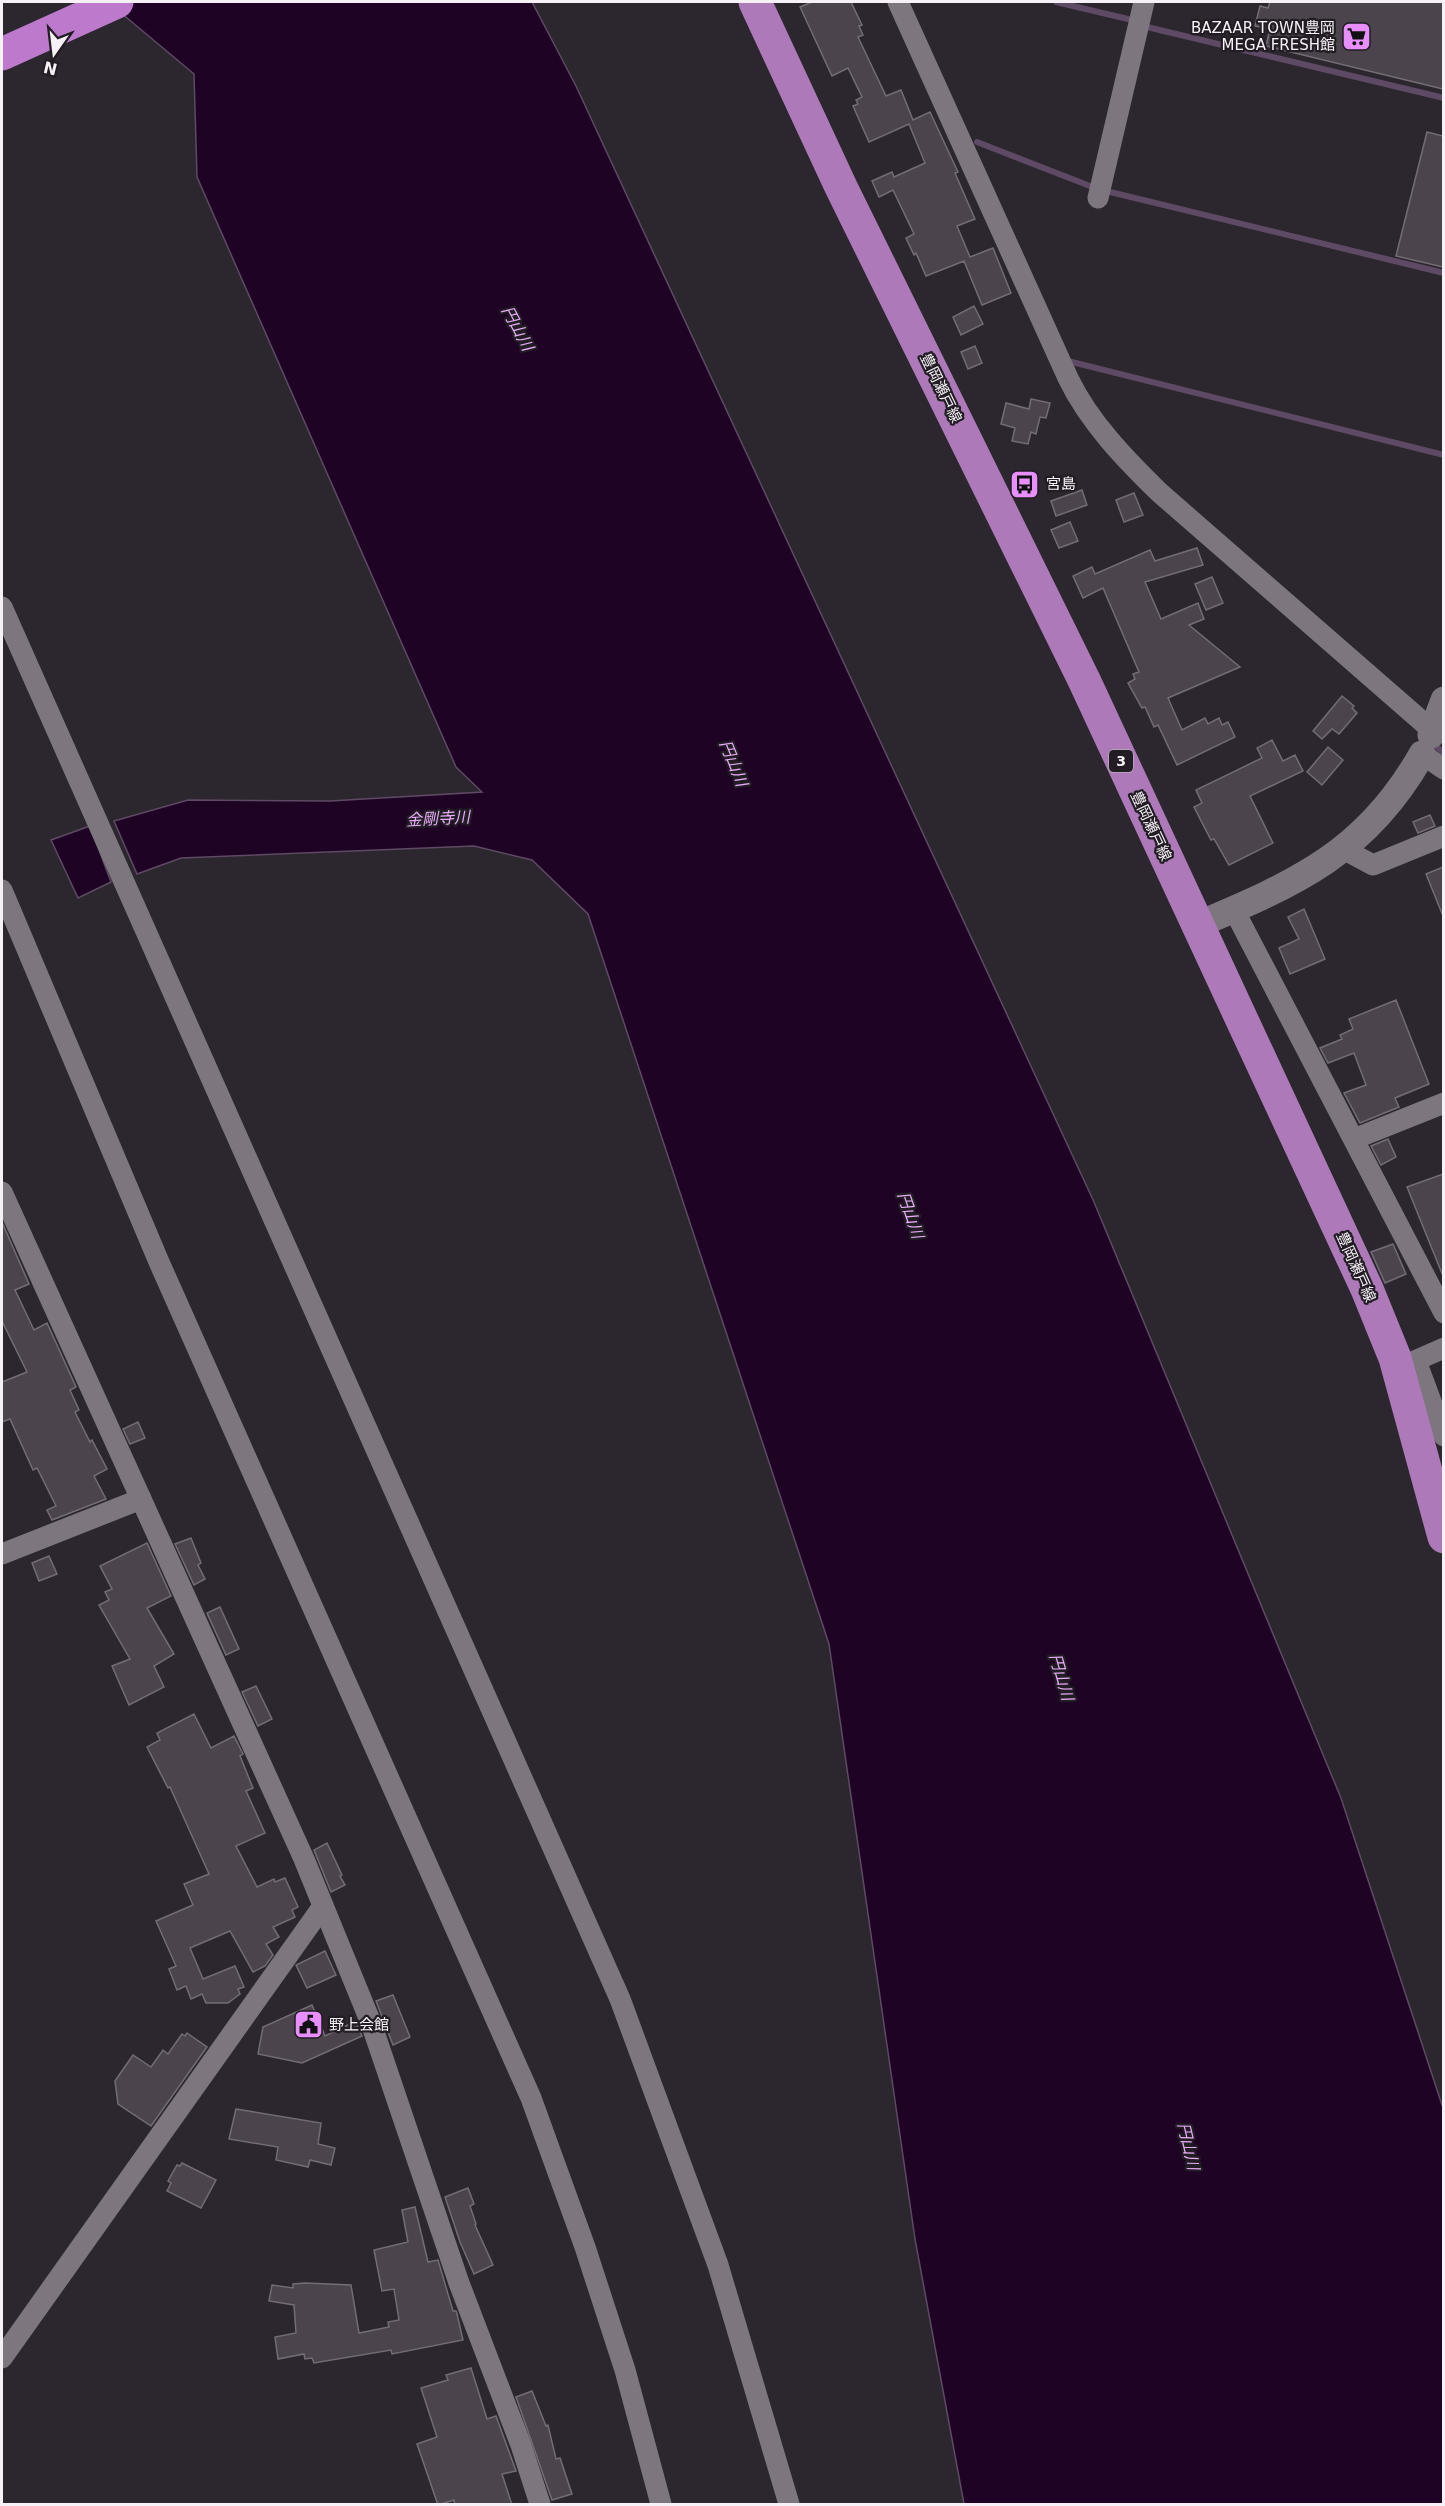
<svg xmlns="http://www.w3.org/2000/svg" width="1445" height="2506" font-family="'DejaVu Sans','Noto Sans JP',sans-serif">
  <rect width="100%" height="100%" fill="#2c262e"/>
  <!-- water -->
  <g fill="#1e0325" stroke="#5e4a64" stroke-width="1.5">
    <path d="M108 2H532L576 86 1094 1202 1341 1798 1443 2108V2504H964L915 2239 829 1644 588 914 532 860 474 846 181 858 137 874 114 821 188 800 330 801 482 792 456 767 197 177 194 74Z"/>
    <path d="M90 826 111 882 78 898 51 840Z"/>
  </g>
  <g fill="none" stroke-linecap="round" stroke-linejoin="round">
    <!-- stream -->
    <g stroke="#5e4a64" stroke-width="6">
      <path d="M1056 2 1128 19"/>
      <path d="M1147 27 1444 98"/>
      <path d="M977 142 1090 186"/>
      <path d="M1106 191 1444 273"/>
      <path d="M1068 361 1444 455"/>
      <path d="M1431 742 1444 753"/>
    </g>
  </g>
  <!-- building -->
  <g fill="#4b444d" stroke="#736c75" stroke-width="1.5">
    <path d="M812 2H851L862 25 859 26 863 35 858 37 886 96 901 90 913 120 930 112 958 172 955 173 975 219 957 226 970 257 993 248 1011 293 982 305 964 261 926 276 916 253 914 255 906 238 914 234 893 190 879 197 872 181 892 172 894 177 925 163 909 124 869 142 853 106 858 104 856 100 862 97 848 68 832 76 800 7Z"/>
    <path d="M1270 2H1443V89L1266 46 1270 29 1255 26 1260 6 1268 8Z"/>
    <path d="M1427 132 1443 136V267L1396 256Z"/>
    <path d="M974 306 983 324 961 335 953 317Z"/>
    <path d="M975 346 982 363 968 369 961 352Z"/>
    <path d="M1031 399 1050 403 1046 418 1040 417 1036 434 1031 432 1028 444 1012 441 1015 428 1001 424 1006 403 1029 409Z"/>
    <path d="M1082 490 1087 505 1056 516 1051 501Z"/>
    <path d="M1134 493 1143 515 1124 522 1116 500Z"/>
    <path d="M1070 522 1078 541 1059 548 1051 530Z"/>
    <path d="M1197 548 1203 565 1145 582 1161 619 1198 603 1204 619 1189 625 1240 667 1168 698 1182 730 1205 718 1208 724 1219 718 1222 725 1228 722 1235 737 1177 765 1158 725 1154 727 1145 707 1142 708 1128 683 1135 679 1133 674 1139 672 1103 588 1083 598 1073 576 1092 567 1095 574 1150 550 1155 561Z"/>
    <path d="M1212 577 1223 603 1206 610 1195 584Z"/>
    <path d="M1342 696 1354 706 1352 708 1357 713 1339 734 1332 729 1322 739 1313 731Z"/>
    <path d="M1272 740 1283 761 1295 755 1303 771 1250 796 1273 843 1229 865 1214 839 1211 840 1194 807 1202 803 1196 790 1262 758 1257 748Z"/>
    <path d="M1328 747 1343 760 1322 785 1307 772Z"/>
    <path d="M1430 815 1435 826 1418 833 1413 822Z"/>
    <path d="M1443 867V916L1426 874Z"/>
    <path d="M1304 909 1325 959 1290 974 1279 948 1299 939 1288 917Z"/>
    <path d="M1396 1000 1429 1084 1395 1098 1399 1107 1360 1123 1344 1093 1366 1085 1354 1053 1328 1063 1320 1048 1342 1039 1340 1035 1353 1029 1349 1019Z"/>
    <path d="M1388 1139 1396 1157 1381 1165 1371 1146Z"/>
    <path d="M1443 1174V1276L1407 1187Z"/>
    <path d="M2 1222 29 1284 15 1290 34 1330 47 1323 76 1387 70 1390 79 1410 75 1412 90 1442 92 1440 107 1469 94 1476 106 1499 52 1520 47 1510 56 1506 37 1468 33 1470 10 1419 2 1422V1382L27 1372 2 1321Z"/>
    <path d="M1393 1244 1406 1274 1385 1283 1371 1252Z"/>
    <path d="M138 1422 145 1438 130 1444 123 1429Z"/>
    <path d="M191 1538 201 1563 198 1565 205 1579 194 1585 175 1544Z"/>
    <path d="M147 1543 171 1596 147 1608 174 1654 154 1666 164 1687 129 1705 112 1666 130 1659 99 1605 109 1600 105 1592 112 1589 100 1566Z"/>
    <path d="M49 1556 57 1574 39 1581 32 1563Z"/>
    <path d="M220 1607 239 1649 226 1655 207 1613Z"/>
    <path d="M256 1686 272 1719 258 1726 242 1692Z"/>
    <path d="M194 1714 211 1748 234 1736 243 1754 240 1756 253 1788 246 1791 265 1833 236 1846 257 1887 274 1879 275 1882 285 1878 298 1907 292 1910 295 1917 273 1927 279 1937 266 1944 273 1955 265 1966 253 1972 230 1931 190 1948 203 1979 235 1966 244 1987 238 1989 240 1994 228 2003H206L202 1994 191 1999 186 1986 177 1990 169 1969 176 1966 156 1921 193 1905 184 1884 209 1874 170 1787 168 1788 147 1747 160 1740 157 1733Z"/>
    <path d="M327 1843 342 1875 340 1876 345 1885 331 1892 314 1850Z"/>
    <path d="M325 1951 336 1975 307 1988 296 1965Z"/>
    <path d="M393 1995 410 2037 393 2045 376 2001Z"/>
    <path d="M312 2005 325 2036 356 2021 362 2036 302 2063 258 2054 263 2027Z"/>
    <path d="M187 2033 207 2047 151 2126 118 2104 115 2081 133 2055 151 2067 163 2050 168 2054 182 2034 185 2036Z"/>
    <path d="M236 2109 321 2123 318 2144 335 2148 331 2165 310 2160 308 2167 276 2160 278 2147 229 2139Z"/>
    <path d="M182 2163 216 2180 201 2208 167 2191 171 2183 168 2181 177 2165 180 2166Z"/>
    <path d="M468 2188 474 2204 470 2206 476 2224 475 2225 493 2265 474 2274 460 2242 445 2197Z"/>
    <path d="M415 2207 428 2262 438 2260 453 2311H456L457 2314 463 2340 392 2354 391 2350 314 2363 312 2358 305 2359 304 2354 278 2359 275 2337 296 2333 294 2305 269 2301 272 2285 293 2288V2284L306 2283 351 2285 359 2333 389 2327 388 2322 399 2320 394 2289 382 2291 374 2250 408 2242 402 2210Z"/>
    <path d="M471 2368 487 2419 496 2416 516 2471 502 2474 512 2505H455L454 2500 438 2505 417 2444 437 2437 421 2388 448 2380 446 2375Z"/>
    <path d="M532 2391 546 2426 548 2425 556 2459 560 2458 572 2494 552 2500 516 2397Z"/>
  </g>
  <g fill="none" stroke-linecap="round" stroke-linejoin="round">
    <!-- minor -->
    <g stroke="#7d767e" stroke-width="21">
      <path d="M898 2 1068 378C1089 422 1126 460 1160 493L1433 731"/>
      <path d="M1098 198 1144 2"/>
      <path d="M2 607 620 1999 718 2265 789 2504"/>
      <path d="M1422 754 1444 769"/>
      <path d="M1343 849 1373 865 1444 836"/>
      <path d="M2 890 159 1262 531 2098 585 2247 625 2370 661 2504"/>
      <path d="M1234 910 1444 1313"/>
      <path d="M1354 1139 1444 1103"/>
      <path d="M2 1192 304 1859 371 2023 459 2283 521 2445 540 2504"/>
      <path d="M1416 1361 1444 1436"/>
      <path d="M1403 1366 1444 1348"/>
      <path d="M2 1554 141 1499"/>
      <path d="M2 2358 323 1906"/>
    </g>
    <!-- tertiary -->
    <g stroke="#7d767e" stroke-width="27">
      <path d="M1431 735 1444 700"/>
      <path d="M1197 925C1297 883 1367 852 1422 754"/>
    </g>
    <!-- primary -->
    <path stroke="#ad79b9" stroke-width="33" d="M755 2 841 187 1084 680 1367 1289 1395 1358 1444 1537"/>
    <!-- trunk -->
    <path stroke="#bd7acd" stroke-width="33" d="M2 54 117 2"/>
  </g>
  <!-- icons -->
  <defs>
    <symbol id="supermarket-square" viewBox="-11 -11 22 22"><rect x="-9" y="-9" width="18" height="18" rx="4" fill="#e88eff" stroke="#221d24"/><path d="M-6-5.5h2.5l.6 2H6L4.5 2H-2.5L-4.4-4H-6ZM-1.5 3.2a1.3 1.3 0 1 0 .1 0ZM3 3.2a1.3 1.3 0 1 0 .1 0Z" fill="#111"/></symbol>
    <symbol id="bus-square" viewBox="-11 -11 22 22"><rect x="-9" y="-9" width="18" height="18" rx="4" fill="#e88eff" stroke="#221d24"/><path d="M-5-6H5V4H4V6H2V4H-2V6H-4V4H-5ZM-3.5-4V0h7V-4ZM-3.5 1.2v1.5H-2V1.2ZM2 1.2v1.5H3.5V1.2Z" fill="#111"/></symbol>
    <symbol id="civic-square" viewBox="-11 -11 22 22"><rect x="-9" y="-9" width="18" height="18" rx="4" fill="#e88eff" stroke="#221d24"/><path d="M-.6-6.5H3V-4.5H.6V-3L4-1V1h2V6H-6V1h2V-1L-.6-3ZM-1.2 2.5V6h2.4V2.5Z" fill="#111"/></symbol>
  </defs>
  <g fill-rule="evenodd">
    <use href="#supermarket-square" x="1340" y="20" width="33" height="33"/>
    <use href="#bus-square" x="1008" y="468" width="33" height="33"/>
    <use href="#civic-square" x="292" y="2008" width="33" height="33"/>
  </g>
  <g text-anchor="middle" stroke-width="4.5" stroke-linejoin="round" paint-order="stroke">
    <!-- shield labels -->
    <rect fill="#221d24" stroke="#b6b1b7" stroke-width="1.5" x="1109" y="750" width="24" height="22" rx="4.5"/>
    <g font-size="14" font-weight="bold" fill="#f5f1f6">
      <text x="1121" y="766">3</text>
    </g>
    <!-- poi labels -->
    <g font-size="15" fill="#f5f1f6" stroke="#221d24" text-anchor="start">
      <text x="1335" y="33" text-anchor="end">BAZAAR TOWN豊岡<tspan x="1335" dy="17">MEGA FRESH館</tspan></text>
      <text x="1046" y="489">宮島</text>
      <text x="329" y="2030">野上会館</text>
    </g>
    <!-- street labels -->
    <g font-size="15" fill="#f5f1f6" stroke="#221d24">
      <text transform="translate(941 388) rotate(64)" y="5">豊岡瀬戸線</text>
      <text transform="translate(1151 826) rotate(65)" y="5">豊岡瀬戸線</text>
      <text transform="translate(1356 1267) rotate(66)" y="5">豊岡瀬戸線</text>
    </g>
    <!-- water labels -->
    <g font-size="16" font-style="italic" fill="#e9acf9" stroke="#221d24">
      <text transform="translate(518 328) rotate(62)" y="6">円山川</text>
      <text transform="translate(734 763) rotate(68)" y="6">円山川</text>
      <text transform="translate(438 818) rotate(-3)" y="6">金剛寺川</text>
      <text transform="translate(911 1215) rotate(71)" y="6">円山川</text>
      <text transform="translate(1062 1677) rotate(74)" y="6">円山川</text>
      <text transform="translate(1189 2146) rotate(77)" y="6">円山川</text>
    </g>
  </g>
  <!-- border -->
  <rect width="1445" height="2506" fill="none" stroke="#f5f1f6" stroke-width="6"/>
  <!-- north arrow -->
  <g transform="translate(54 54) rotate(194)" stroke="#221d24" stroke-width="4.5" paint-order="stroke">
  <path d="M0-4.5L10 22L0 15L-10 22Z" fill="#f5f1f6"/>
  <text y="-9" font-size="16" font-weight="bold" text-anchor="middle" fill="#f5f1f6">N</text>
  </g>
</svg>
